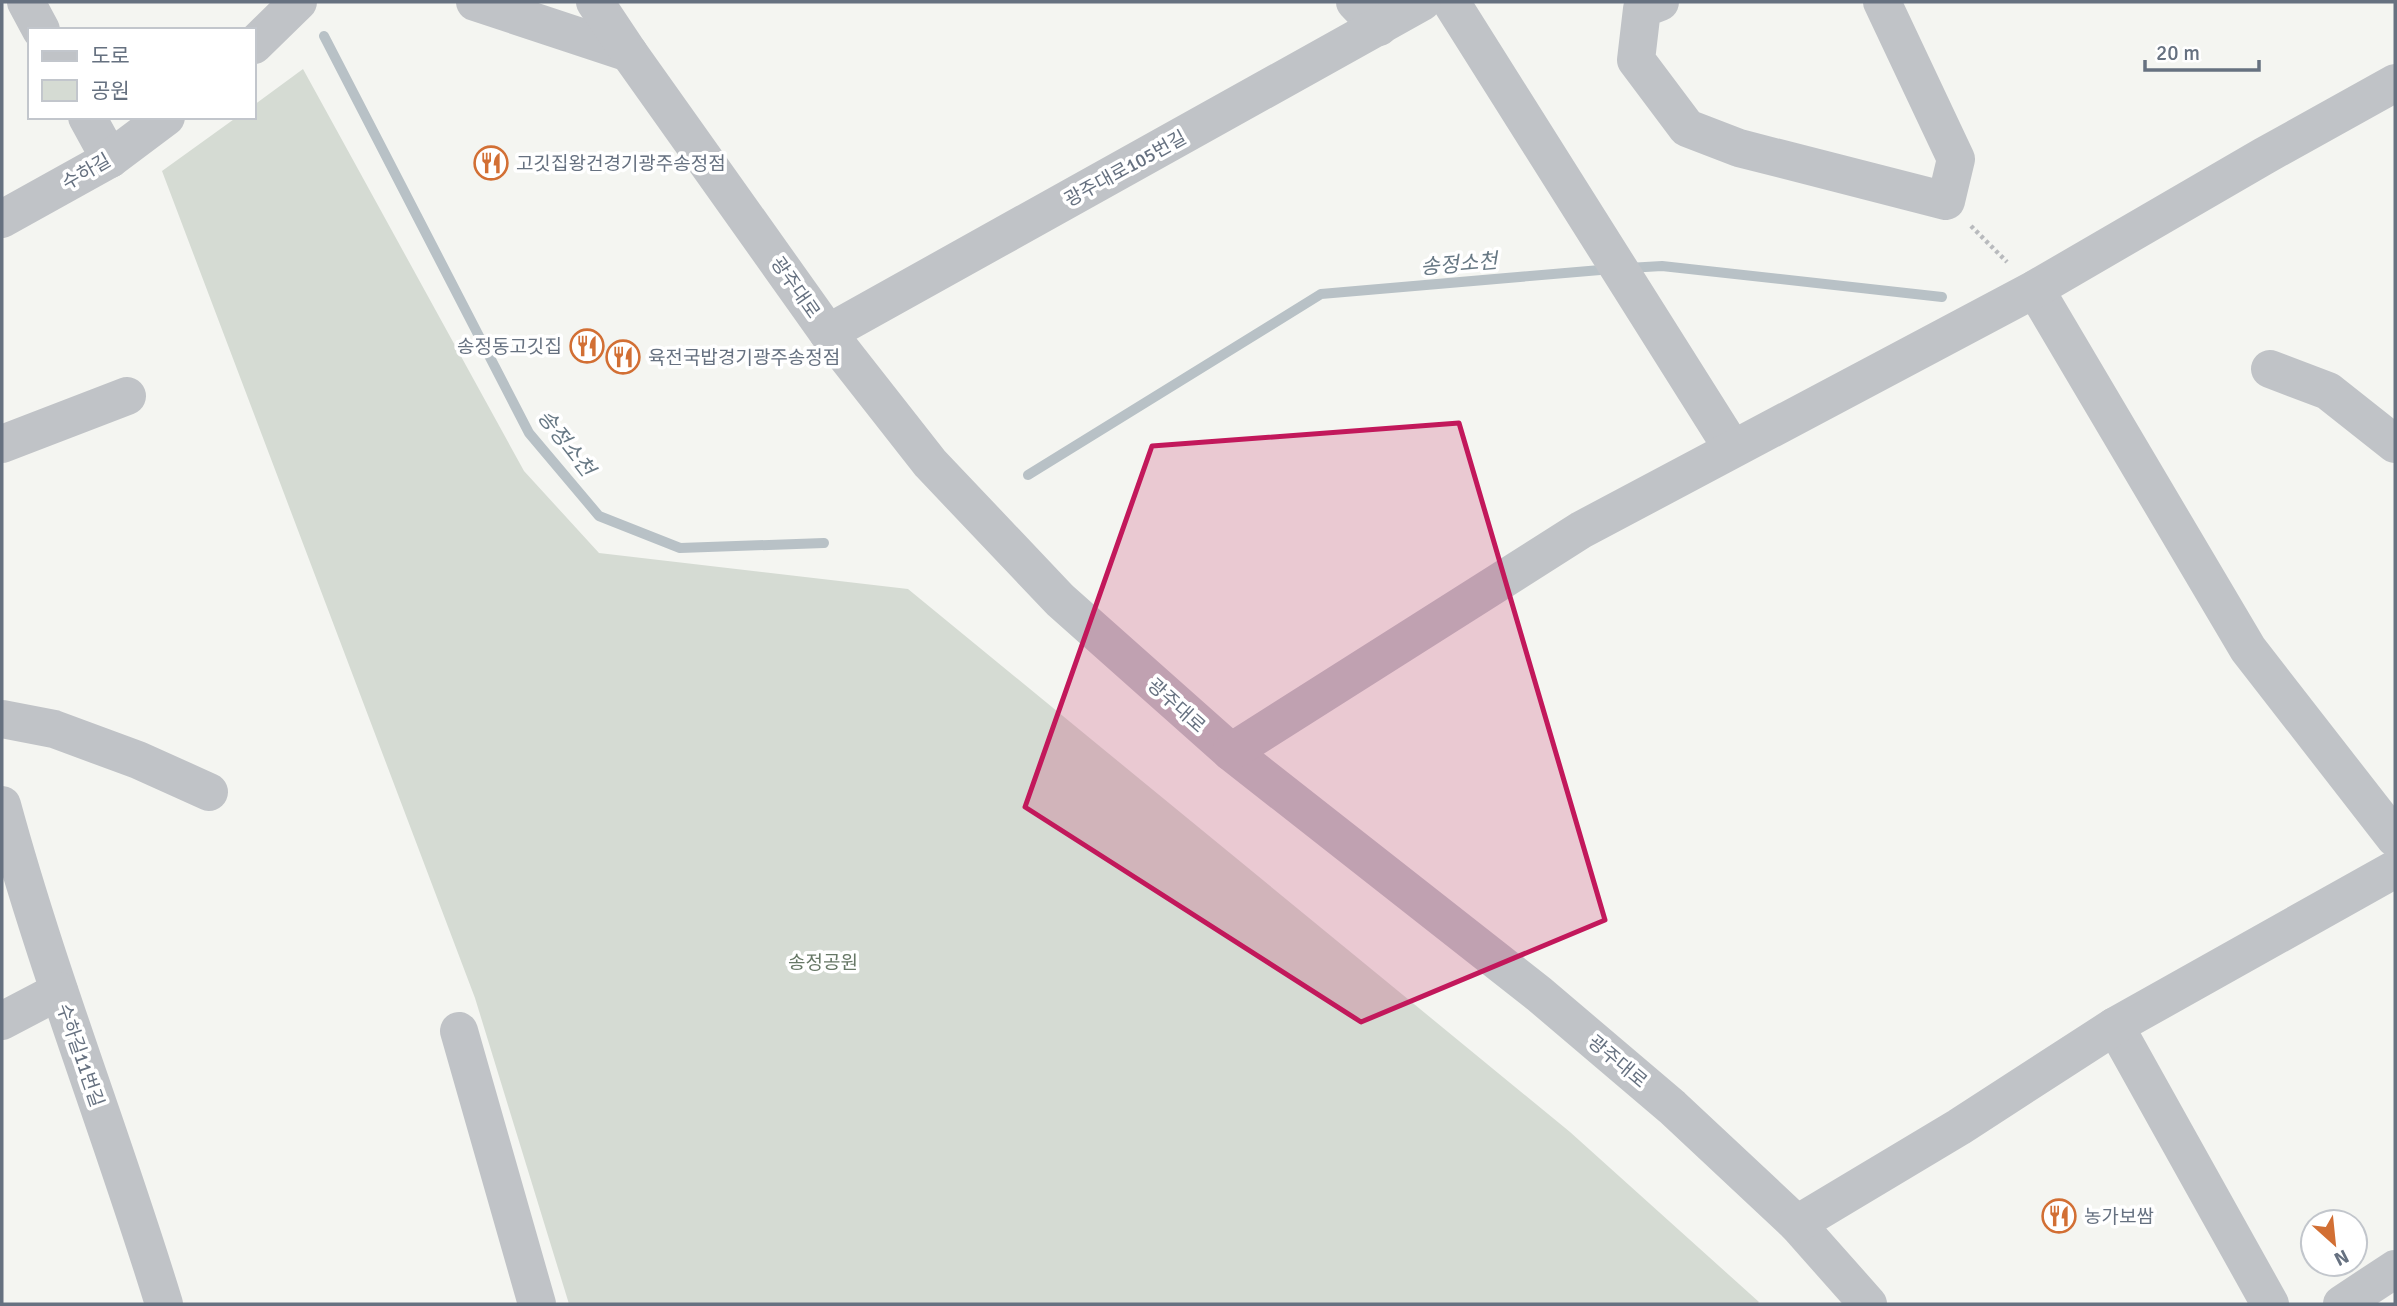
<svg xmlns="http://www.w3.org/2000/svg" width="2397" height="1306" font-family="Signika,'Noto Sans KR',sans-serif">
  <rect width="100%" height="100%" fill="#f4f5f1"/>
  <!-- green -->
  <path fill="#d5dbd3" d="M303 69 524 471 599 553 908 589 1570 1132 1759 1302 1757 1304H569L475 998 162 171 237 117H254V105Z"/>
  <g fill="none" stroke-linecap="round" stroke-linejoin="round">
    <!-- stream -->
    <g stroke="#b8c1c6" stroke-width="10">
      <path d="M324 36 529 433 599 516 680 548 824 543"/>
      <path d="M1628 268 1662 266 1942 297"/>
      <path d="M1028 475 1321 294 1612 269"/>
    </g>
    <!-- path -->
    <path stroke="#b8babd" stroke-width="4.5" stroke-dasharray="3.5 3.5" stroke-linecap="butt" d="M1971 226 2007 262"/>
    <!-- minor -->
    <g stroke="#c0c3c7" stroke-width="38">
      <path d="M26 2 41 30"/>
      <path d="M475 2 629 53"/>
      <path d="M595 2 629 53 828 333 930 463 1060 600 1231 752 1539 994 1672 1107 1797 1224 1868 1304"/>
      <path d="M1355 2 1379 27"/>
      <path d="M1451 2 1732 448"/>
      <path d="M1660 2 1642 9 1636 60 1687 128 1739 148 1946 201 1956 159 1882 2"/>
      <path d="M254 45 298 2"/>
      <path d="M87 117 110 159"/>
      <path d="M2 219 110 159 166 117"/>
      <path d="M2035 289 2248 649 2395 838"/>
      <path d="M828 333 1422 2"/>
      <path d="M2270 369 2328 391 2395 444"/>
      <path d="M2 444 127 396"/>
      <path d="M2 719 54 729 138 760 209 792"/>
      <path d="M1231 752 1581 530 2035 289 2264 156 2395 83"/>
      <path d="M2 805C48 974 113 1137 164 1304"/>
      <path d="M2 1021 59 991"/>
      <path d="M2115 1026 2270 1304"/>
      <path d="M459 1031 537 1304"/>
      <path d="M1797 1224 1959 1127 2115 1026 2395 869"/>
      <path d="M2342 1304 2395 1269"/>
    </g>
  </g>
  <!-- marked area -->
  <path fill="#c2185b" fill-opacity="0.2" stroke="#c2185b" stroke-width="5" stroke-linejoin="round" d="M1459 423 1605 920 1361 1022 1025 807 1152 446Z"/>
  <!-- icons -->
  <defs>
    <symbol id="restaurant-ring" viewBox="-11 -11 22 22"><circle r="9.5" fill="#fff" stroke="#d26f34" stroke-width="1.5"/><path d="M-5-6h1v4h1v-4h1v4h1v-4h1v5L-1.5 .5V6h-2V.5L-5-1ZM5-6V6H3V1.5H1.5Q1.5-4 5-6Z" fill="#d26f34"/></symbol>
  </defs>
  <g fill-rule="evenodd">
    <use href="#restaurant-ring" x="472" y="144" width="38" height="38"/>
    <use href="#restaurant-ring" x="568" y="327" width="38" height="38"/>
    <use href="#restaurant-ring" x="604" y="338" width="38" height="38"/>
    <use href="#restaurant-ring" x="2040" y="1197" width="38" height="38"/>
  </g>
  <g text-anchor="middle" stroke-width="7" stroke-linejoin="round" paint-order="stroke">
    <!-- poi labels -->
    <g font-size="19" fill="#667180" stroke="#fff" text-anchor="start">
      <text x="516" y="170">고깃집왕건경기광주송정점</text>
      <text x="562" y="353" text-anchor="end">송정동고깃집</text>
      <text x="648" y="364">육전국밥경기광주송정점</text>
      <text x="2084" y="1223">농가보쌈</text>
    </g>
    <!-- street labels -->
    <g font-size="19" fill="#667180" stroke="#fff">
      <text transform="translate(1125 168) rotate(-29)" y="7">광주대로105번길</text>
      <text transform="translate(86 171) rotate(-30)" y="7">수하길</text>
      <text transform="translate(796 287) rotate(55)" y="7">광주대로</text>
      <text transform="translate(1177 705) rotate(42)" y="7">광주대로</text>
      <text transform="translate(81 1055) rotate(71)" y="7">수하길11번길</text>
      <text transform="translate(1618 1061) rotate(40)" y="7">광주대로</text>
    </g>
    <!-- park labels -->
    <g font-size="19" fill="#667765" stroke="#fff">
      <text x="823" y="969">송정공원</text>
    </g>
    <!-- water labels -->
    <g font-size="21" font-style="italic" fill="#677884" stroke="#fff">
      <text transform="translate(1459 264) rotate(-5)" y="7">송정소천</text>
      <text transform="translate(566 443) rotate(52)" y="7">송정소천</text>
    </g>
  </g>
  <!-- border -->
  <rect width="2397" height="1306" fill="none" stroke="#667180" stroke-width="7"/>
  <!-- legend -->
  <rect x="28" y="28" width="228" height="91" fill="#ffffff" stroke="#c2c6cc" stroke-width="2"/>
  <rect x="42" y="51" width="35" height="10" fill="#c0c3c7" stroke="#c2c6cc" stroke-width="2"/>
  <text x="91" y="63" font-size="21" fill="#667180">도로</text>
  <rect x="42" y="80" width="35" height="21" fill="#d5dbd3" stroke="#c2c6cc" stroke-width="2"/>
  <text x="91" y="98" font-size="21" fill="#667180">공원</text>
  <!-- north arrow -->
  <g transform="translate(2334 1243) rotate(153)"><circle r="33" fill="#ffffff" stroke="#c2c6cc" stroke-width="2"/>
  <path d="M0-5L12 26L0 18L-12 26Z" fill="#d26f34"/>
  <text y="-10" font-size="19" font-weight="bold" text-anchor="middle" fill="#667180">N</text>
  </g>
  <!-- scale -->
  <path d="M2145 60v10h114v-10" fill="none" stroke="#667180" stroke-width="3.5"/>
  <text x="2156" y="60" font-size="21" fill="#667180" stroke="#ffffff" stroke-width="5" paint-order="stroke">20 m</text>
</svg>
